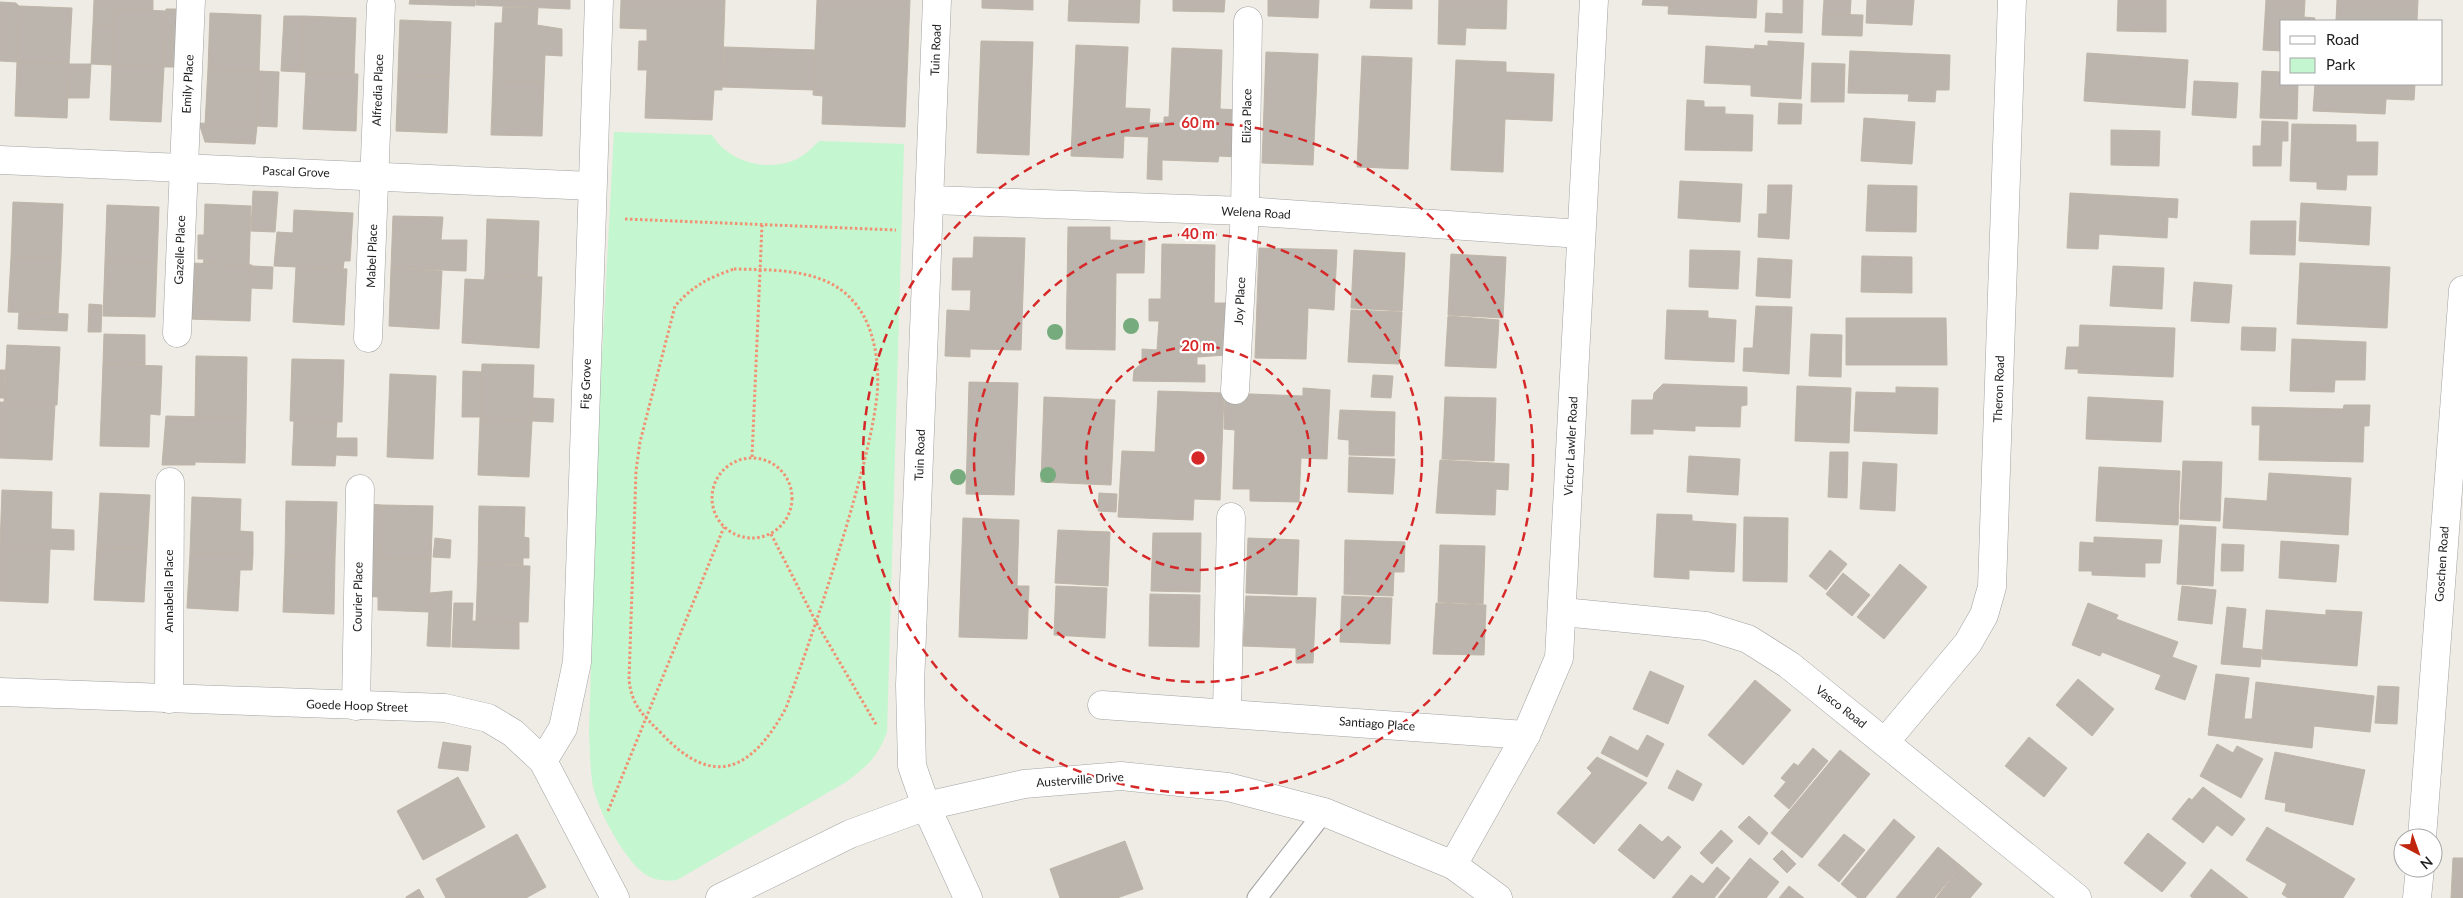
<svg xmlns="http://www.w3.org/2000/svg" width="2463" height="898" font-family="Lato,sans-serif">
  <rect width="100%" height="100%" fill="#eeece4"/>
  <!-- park -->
  <path fill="#c4f6cf" d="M614 132 712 135C728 162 767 172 795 160 804 156 812 148 819 141L904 144 887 732C877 758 867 766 846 782L677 880C667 881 659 881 650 877 627 866 598 811 593 786 590 769 590 750 589 732L599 413Z"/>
  <!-- building -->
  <g fill="#bbb5ae" stroke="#bfb5a8">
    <path d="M94 0H153V11L115 9 114 25 93 24Z"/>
    <path d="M410 0H475V6L409 4Z"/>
    <path d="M476 0H570V9L476 5Z"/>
    <path d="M621 0H725L722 87V90H714L712 120 645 118 647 70H638L639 41H647V29L620 28Z"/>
    <path d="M817 0H910L905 127 822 124 823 96 813 95Z"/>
    <path d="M982 0H1033V10L982 8Z"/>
    <path d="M1069 0H1140L1139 23 1068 21Z"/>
    <path d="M1173 0H1225L1224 12 1173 11Z"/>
    <path d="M1268 0H1319L1318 18 1268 16Z"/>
    <path d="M1371 0H1412V9L1370 8Z"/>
    <path d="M1439 0H1507L1506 29 1466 28 1465 45 1438 44Z"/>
    <path d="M1643 0H1669L1668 6 1642 5Z"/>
    <path d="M1669 0H1757L1756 18 1668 14Z"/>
    <path d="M1783 0H1803L1802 33 1765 32 1766 13 1783 14Z"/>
    <path d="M1824 0H1851L1850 15 1823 14Z"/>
    <path d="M1867 0H1914L1912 25 1866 23Z"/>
    <path d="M2118 0H2166V32L2117 31Z"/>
    <path d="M2266 0H2305L2304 17 2315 18 2314 21H2282V51L2263 50Z"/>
    <path d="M2337 0H2418L2417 21 2336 20Z"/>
    <path d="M0 2 16 3 19 6 17 62 0 61Z"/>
    <path d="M19 6 72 8 69 64 17 62Z"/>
    <path d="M503 7 538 8 537 25 562 29V56L545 55 544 81 493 80 495 23H502Z"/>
    <path d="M115 9 166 11 164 67 112 65Z"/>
    <path d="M166 9H179L177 67H164Z"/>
    <path d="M210 13 261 15 259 71 208 69Z"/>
    <path d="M1823 14 1863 15 1862 36 1822 35Z"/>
    <path d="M284 16H304L302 72 281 71Z"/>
    <path d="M304 16 356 18 354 74 302 72Z"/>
    <path d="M400 20 451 22 449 77 398 75Z"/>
    <path d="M93 24 114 25 112 65 91 64Z"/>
    <path d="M981 41 1033 42 1029 155 977 153Z"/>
    <path d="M1768 41 1804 43 1801 99 1751 96V85L1704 83 1706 46 1754 49 1755 45 1768 46Z"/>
    <path d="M1076 45 1128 47 1125 108 1150 109 1148 137 1124 136 1123 158 1071 156Z"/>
    <path d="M724 47 815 50 814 90 722 87Z"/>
    <path d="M1172 48 1222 50 1220 109 1239 110 1237 157 1219 156 1218 162 1162 160V180L1147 179 1149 123H1164V117H1169Z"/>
    <path d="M1850 51 1950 55 1949 90H1936L1935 102 1908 101 1909 94 1848 93Z"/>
    <path d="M1266 52 1318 54 1313 165 1262 163Z"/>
    <path d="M2087 53 2188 60 2185 108 2084 101Z"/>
    <path d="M1362 56 1412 58 1408 169 1357 167Z"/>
    <path d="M1456 60 1506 62V72L1554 74 1552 121 1505 119 1503 172 1451 170Z"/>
    <path d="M17 62 69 64 67 118 15 116Z"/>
    <path d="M1812 63 1845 64 1844 102H1811Z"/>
    <path d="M69 64H91L89 98H68Z"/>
    <path d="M112 65 164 67 161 122 110 120Z"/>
    <path d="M208 69 259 71 257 126 205 125Z"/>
    <path d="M259 71 279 72 277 127 257 126Z"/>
    <path d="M2262 71 2282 72V84H2298L2297 119 2260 118Z"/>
    <path d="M306 72 358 74 356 131 303 129Z"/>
    <path d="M398 75 449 77 447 133 396 131Z"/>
    <path d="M493 80 544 81 542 136 491 135Z"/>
    <path d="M2194 81 2238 83 2236 118 2192 115Z"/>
    <path d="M2315 84H2415L2414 100 2386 99 2385 114 2313 111Z"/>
    <path d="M1687 100 1704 101V107H1725V114L1753 115 1752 151 1685 150Z"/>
    <path d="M1779 103 1802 104 1801 124H1778Z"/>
    <path d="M1864 118 1915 122 1912 164 1861 161Z"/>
    <path d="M2262 121 2288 122V141H2282L2281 166H2253V146H2261Z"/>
    <path d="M199 123 257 126 255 144 205 142Z"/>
    <path d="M2292 124 2356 125V142H2378L2377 175H2347L2346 190 2317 189V182L2290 181Z"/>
    <path d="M2111 130 2160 131 2159 166 2111 165Z"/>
    <path d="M1680 181 1742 184 1740 222 1678 218Z"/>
    <path d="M1768 185H1792L1789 239 1758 237 1759 214H1767Z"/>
    <path d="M1868 185 1917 186 1916 232 1866 231Z"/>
    <path d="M253 191 278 192 275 232 251 231Z"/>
    <path d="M2070 193 2178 199 2177 218 2168 217 2167 238 2099 234 2098 249 2067 248Z"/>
    <path d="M13 202 63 204 61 258 11 257Z"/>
    <path d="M2301 203 2371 207 2369 245 2299 241Z"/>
    <path d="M205 204 251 206 249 265 203 264 204 259H198V235H204Z"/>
    <path d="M107 205 159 207 157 262 105 261Z"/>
    <path d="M294 210 353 213 350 261H344L343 269 274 266 277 232 293 233Z"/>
    <path d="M393 216 443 217 441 240H467L466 271 391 268Z"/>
    <path d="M487 219 539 221 537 277 485 275Z"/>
    <path d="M2251 221H2296L2295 255 2250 254Z"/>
    <path d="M1068 227H1110V240L1145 241 1144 273H1116L1115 350 1066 349Z"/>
    <path d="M974 237 1025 238 1021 350 970 349V357L945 356 947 310 970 311 971 290H952L953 258H973Z"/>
    <path d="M1162 244 1215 245 1214 303H1227L1226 355 1197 357V365H1205V382L1133 381 1134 370 1142 363V349L1157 350 1159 321H1149V299H1161Z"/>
    <path d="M1259 248 1337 250 1334 310 1308 308 1306 359 1255 358Z"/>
    <path d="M1354 250 1405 253 1402 311 1351 308Z"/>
    <path d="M1690 250 1740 251 1738 289 1689 287Z"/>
    <path d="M1451 254 1506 257 1503 318 1448 315Z"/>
    <path d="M1862 256 1912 257V293L1861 292Z"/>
    <path d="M11 257 61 258 58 313 8 312Z"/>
    <path d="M1758 258 1792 260 1790 298 1756 296Z"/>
    <path d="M105 261 157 262 155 317 103 316Z"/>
    <path d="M190 263 252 265 250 321 188 319Z"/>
    <path d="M2300 263 2390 267 2387 328 2297 324Z"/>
    <path d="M252 266 273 267 272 289 251 288Z"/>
    <path d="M2113 266 2164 268 2162 309 2110 306Z"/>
    <path d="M296 267 347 269 344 325 293 322Z"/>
    <path d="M391 268 442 271 439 329 389 326Z"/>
    <path d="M485 275 542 277 539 348 462 343 465 279 484 280Z"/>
    <path d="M2194 282 2232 285 2229 323 2191 321Z"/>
    <path d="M89 304 102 305 101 332H88Z"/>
    <path d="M1756 306 1792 307 1789 374 1743 371 1744 348H1753Z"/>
    <path d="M1351 310 1402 312 1399 364 1348 362Z"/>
    <path d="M1667 310 1708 311V318L1736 320 1734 362 1665 359Z"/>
    <path d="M19 312 68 314 67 331 18 329Z"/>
    <path d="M1448 316 1499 320 1496 368 1445 366Z"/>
    <path d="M1846 318H1946L1947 365H1846Z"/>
    <path d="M2080 325 2175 328 2173 377 2078 373Z"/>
    <path d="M2242 327 2276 328 2275 351 2241 350Z"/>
    <path d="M104 334 145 335V365L103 364Z"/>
    <path d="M1811 334 1842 335 1841 377 1809 376Z"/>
    <path d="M2292 339 2366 342 2365 380H2335L2334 392 2290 391Z"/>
    <path d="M7 345 60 347 57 405 4 402Z"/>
    <path d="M2067 347H2079L2078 369H2065Z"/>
    <path d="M196 356 247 357 246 418 195 417Z"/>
    <path d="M292 359 344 360 342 422 290 421Z"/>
    <path d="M103 364 162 366 160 415 150 414 149 447 100 446Z"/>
    <path d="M482 364 534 365 532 421 480 419Z"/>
    <path d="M0 370H5L4 398H0Z"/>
    <path d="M463 371 482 372 480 417H462Z"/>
    <path d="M390 374 436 376 433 459 387 457Z"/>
    <path d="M1373 375 1393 376 1391 398 1371 397Z"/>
    <path d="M969 382 1018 383 1014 495 966 494Z"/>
    <path d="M1663 384 1747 387V405L1741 406 1740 427 1695 426V431L1653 429V434H1631L1632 400H1653L1654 393Z"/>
    <path d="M1797 386 1851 388 1849 443 1795 441Z"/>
    <path d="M1896 387 1938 388 1937 434 1854 431 1856 392 1896 393Z"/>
    <path d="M1303 388 1330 390 1327 459 1301 458 1299 502 1250 501V489H1233L1235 430 1224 429 1225 393 1303 396Z"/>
    <path d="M1158 391 1224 393 1220 500 1194 499 1193 520 1118 517 1122 451 1155 452Z"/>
    <path d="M1044 397 1115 400 1111 485 1041 482Z"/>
    <path d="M1445 397 1496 398 1494 461 1442 459Z"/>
    <path d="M2088 397 2163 401 2161 442 2086 439Z"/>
    <path d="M533 398 554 399 553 422 532 421Z"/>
    <path d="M0 402 55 404 52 460 0 458Z"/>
    <path d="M2344 405H2370L2369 426H2364L2363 462 2259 460 2260 425H2252V407L2343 409Z"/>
    <path d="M1340 410 1395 412 1394 456 1349 455V440L1338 439Z"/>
    <path d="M166 416 246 418 245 463 195 462V465H162Z"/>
    <path d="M480 419 532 421 529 477 478 475Z"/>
    <path d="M294 421 337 422 336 438H357V456L336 455 335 466 292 465Z"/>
    <path d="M1830 452H1848L1847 498 1828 497Z"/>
    <path d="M1689 456 1740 459 1738 495 1687 492Z"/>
    <path d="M1349 457 1395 459 1393 494 1348 492Z"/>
    <path d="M1440 460 1509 464 1508 490 1496 489 1495 515 1436 513Z"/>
    <path d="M2183 461 2222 462 2220 521 2180 519Z"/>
    <path d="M1863 462 1897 464 1895 511 1860 509Z"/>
    <path d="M2099 467 2180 471 2178 525 2096 521Z"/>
    <path d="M2269 473 2351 478 2348 535 2223 528 2225 498 2267 501Z"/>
    <path d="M2 490 52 492 51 529 74 530V550L0 547Z"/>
    <path d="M100 493 150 495 147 549 97 547Z"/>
    <path d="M1099 493 1117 494 1116 512 1098 511Z"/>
    <path d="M192 497 241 499 240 531 253 532V555L190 553Z"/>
    <path d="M286 501 337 502 335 558 285 556Z"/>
    <path d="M369 504 382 505 380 559 367 558Z"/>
    <path d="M382 505 433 506 431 560 380 559Z"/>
    <path d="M479 506 525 507 524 537 529 538V558H523V565L478 564Z"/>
    <path d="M1657 514 1692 515V521L1736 524 1734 572 1689 570V579L1654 577Z"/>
    <path d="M1744 517 1788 518 1787 582 1743 581Z"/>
    <path d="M963 518 1019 520 1017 586H1029L1027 639 959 637Z"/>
    <path d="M2180 525 2216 527 2213 586 2177 584Z"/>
    <path d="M1058 530 1110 532 1108 586 1055 583Z"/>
    <path d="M1153 533H1201L1200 592 1151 591Z"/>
    <path d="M2094 537 2162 540 2160 563H2145V577L2092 575V571H2079L2080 542 2094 543Z"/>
    <path d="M435 538 451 540 450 558 433 557Z"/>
    <path d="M1248 538 1299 540 1297 595 1246 593Z"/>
    <path d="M1345 540 1405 542 1404 572H1394L1393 596 1344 594Z"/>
    <path d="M2281 541 2339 545 2336 582 2279 578Z"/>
    <path d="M2222 544 2244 545 2243 571H2221Z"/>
    <path d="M1440 545 1485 546 1483 604 1438 602Z"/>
    <path d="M0 547 50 548 48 603 0 601Z"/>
    <path d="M97 547 147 549 144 602 94 600Z"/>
    <path d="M1830 550 1847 564 1826 590 1809 576Z"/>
    <path d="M190 553 253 555 252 570H240L238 611 187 608Z"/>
    <path d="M285 556 335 558 334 614 283 612Z"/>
    <path d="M367 558 431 560 429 612 378 610V597L366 596Z"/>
    <path d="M478 564 530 566 528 622 476 621Z"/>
    <path d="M1900 564 1927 587 1884 639 1857 617Z"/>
    <path d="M1843 573 1870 595 1852 616 1826 594Z"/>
    <path d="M1056 586 1107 588 1105 638 1054 635Z"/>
    <path d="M2182 586 2216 590 2212 624 2178 620Z"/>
    <path d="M452 591 450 647 427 646 430 593Z"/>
    <path d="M1150 594 1200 595 1199 647 1149 646Z"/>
    <path d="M1246 596 1316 598 1313 663H1296V648L1243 646Z"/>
    <path d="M1342 596 1392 598 1390 644 1340 642Z"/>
    <path d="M454 603H473L472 621 519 622V649L452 647Z"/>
    <path d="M1436 603 1486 605 1484 655 1433 654Z"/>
    <path d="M2088 603 2118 615 2116 619 2178 642 2172 657 2197 666 2185 700 2155 689 2161 675 2102 652 2100 656 2072 645Z"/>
    <path d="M2227 607 2246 609 2242 648 2262 650 2260 667 2221 664Z"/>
    <path d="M2266 610 2326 615V610L2362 612 2357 666 2262 659Z"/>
    <path d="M1650 671 1684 686 1668 724 1633 709Z"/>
    <path d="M2216 674 2249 678 2244 719H2252L2256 682 2374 696 2370 732 2314 726 2312 748 2208 735Z"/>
    <path d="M2078 679 2114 709 2092 736 2056 705Z"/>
    <path d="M1755 680 1791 710 1743 765 1708 735Z"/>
    <path d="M2378 686 2399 687 2397 724 2375 723Z"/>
    <path d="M1647 735 1664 744 1647 777 1601 753 1610 736 1638 751Z"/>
    <path d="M2029 737 2067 768 2044 797 2005 766Z"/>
    <path d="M443 742 471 746 468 771 438 768Z"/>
    <path d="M2217 744 2233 753 2237 746 2263 759 2241 798 2200 776Z"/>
    <path d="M1813 748 1828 761 1789 809 1774 796 1786 782 1781 778 1794 763 1798 766Z"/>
    <path d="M1840 750 1870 774 1802 858 1771 833Z"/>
    <path d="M2275 752 2365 770 2353 825 2285 811 2286 803 2265 799Z"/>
    <path d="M1597 757 1647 783 1594 844 1557 813 1592 773 1587 768Z"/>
    <path d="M1677 770 1702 784 1693 801 1668 788Z"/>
    <path d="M458 777 485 827 423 860 397 811Z"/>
    <path d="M2203 787 2245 819 2232 836 2217 825 2203 843 2172 819 2189 798 2192 800Z"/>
    <path d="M1749 816 1768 833 1759 845 1738 827Z"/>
    <path d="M1894 819 1915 837 1865 898H1858L1841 884Z"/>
    <path d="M1640 824 1662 842 1668 836 1681 847 1654 879 1618 850Z"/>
    <path d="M2267 827 2355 879 2343 898H2288L2282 894 2287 884 2246 860Z"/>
    <path d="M1721 830 1733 841 1712 864 1700 853Z"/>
    <path d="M2148 833 2186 863 2162 892 2124 863Z"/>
    <path d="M517 834 546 887 526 898H446L436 879Z"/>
    <path d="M1844 834 1865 850 1839 882 1818 865Z"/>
    <path d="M1125 841 1143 889 1117 898H1060L1050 869Z"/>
    <path d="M1938 847 1961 866 1934 898H1896Z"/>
    <path d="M1782 850 1796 864 1787 873 1773 859Z"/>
    <path d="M1750 858 1779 882 1766 898H1718Z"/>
    <path d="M2453 858H2463V898H2451Z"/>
    <path d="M1961 866 1982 884 1970 898H1936Z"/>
    <path d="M1717 867 1730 878 1714 898H1672L1691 875 1703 884Z"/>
    <path d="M2211 869 2248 898H2193L2190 896Z"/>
    <path d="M1789 886 1804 898H1779Z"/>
    <path d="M419 889 424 898H406V897Z"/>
  </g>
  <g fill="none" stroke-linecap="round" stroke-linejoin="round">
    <defs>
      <path id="service" d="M1257 898 1324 812"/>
      <g id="minor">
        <path d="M937 0 910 685 912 766 926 806 968 898"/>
        <path d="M0 160 592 186"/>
        <path d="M931 200 1245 211 1581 234"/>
        <path d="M177 333 191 0"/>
        <path d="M368 338 381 5"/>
        <path d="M1235 390 1245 211 1248 21"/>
        <path d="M1563 612 1706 626 1748 639 1789 665 2077 898"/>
        <path d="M0 692 445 708 488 718 513 733 543 761 615 898"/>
        <path d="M169 699 170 482"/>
        <path d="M1102 705 1526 735"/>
        <path d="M356 706 360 489"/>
        <path d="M1227 713 1231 517"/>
        <path d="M1885 742 1968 643 1984 615 1992 587 2012 0"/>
        <path d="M543 761 563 728 577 662 599 0"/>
        <path d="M2422 838 2463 290"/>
        <path d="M1453 865 1526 735 1559 658 1594 0"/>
        <path d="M2417 898 2420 868"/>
      </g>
      <path id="tertiary" d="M720 898 850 834 926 806 1024 784 1121 776 1228 787 1324 812 1453 865 1498 898"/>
    </defs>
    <!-- service casing -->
    <use href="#service" stroke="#a2a2a2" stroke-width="21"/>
    <!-- minor casing -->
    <use href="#minor" stroke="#a2a2a2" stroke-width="29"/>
    <!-- tertiary casing -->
    <use href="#tertiary" stroke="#a2a2a2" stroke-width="29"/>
    <!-- path -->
    <g stroke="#f19173" stroke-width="3" stroke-dasharray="2.5 2.5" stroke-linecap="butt">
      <path d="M625 219 896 230"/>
      <path d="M734 269C774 270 826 268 854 302 875 326 880 365 877 396 872 436 861 475 850 514 831 579 809 644 786 708 752 770 714 790 661 733 643 715 632 706 629 680L636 471 640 442 675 306C694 285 708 278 734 269Z"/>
      <path d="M752 457 762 225"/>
      <circle cx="752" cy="498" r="40"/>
      <path d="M771 534 816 622 877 726"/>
      <path d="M608 811 724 527"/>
    </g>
    <!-- service -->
    <use href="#service" stroke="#fff" stroke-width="19"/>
    <!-- minor -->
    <use href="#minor" stroke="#fff" stroke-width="28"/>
    <!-- tertiary -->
    <use href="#tertiary" stroke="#fff" stroke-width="28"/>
  </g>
  <!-- trees -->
  <g fill="#75ab7d">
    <circle cx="1131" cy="326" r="8"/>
    <circle cx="1055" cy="332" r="8"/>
    <circle cx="1048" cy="475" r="8"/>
    <circle cx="958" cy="477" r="8"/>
  </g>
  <!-- distance rings -->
  <g fill="none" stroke="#d62828" stroke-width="2.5" stroke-dasharray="9 6">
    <circle cx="1198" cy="458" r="112"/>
    <circle cx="1198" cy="458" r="224"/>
    <circle cx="1198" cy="458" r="335"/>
  </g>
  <g text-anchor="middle" stroke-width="4.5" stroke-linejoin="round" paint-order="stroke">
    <!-- street labels -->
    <g font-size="12" fill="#1e1e1e" stroke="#fff">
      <text transform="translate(936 50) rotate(-88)" y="4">Tuin Road</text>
      <text transform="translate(188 84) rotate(-87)" y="4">Emily Place</text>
      <text transform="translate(378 90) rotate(-88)" y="4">Alfredia Place</text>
      <text transform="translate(1247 116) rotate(-89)" y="4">Eliza Place</text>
      <text transform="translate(296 172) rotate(2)" y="4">Pascal Grove</text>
      <text transform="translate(1256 213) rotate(3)" y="4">Welena Road</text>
      <text transform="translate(180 250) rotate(-88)" y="4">Gazelle Place</text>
      <text transform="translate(372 256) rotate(-88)" y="4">Mabel Place</text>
      <text transform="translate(1240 301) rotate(-87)" y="4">Joy Place</text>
      <text transform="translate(586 384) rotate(-88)" y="4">Fig Grove</text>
      <text transform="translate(1999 389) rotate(-88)" y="4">Theron Road</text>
      <text transform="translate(1571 446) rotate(-87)" y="4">Victor Lawler Road</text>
      <text transform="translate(920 455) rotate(-88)" y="4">Tuin Road</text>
      <text transform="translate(2442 564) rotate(-86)" y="4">Goschen Road</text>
      <text transform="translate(169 591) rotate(-90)" y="4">Annabella Place</text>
      <text transform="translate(358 597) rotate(-89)" y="4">Courier Place</text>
      <text transform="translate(357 706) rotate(2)" y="4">Goede Hoop Street</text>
      <text transform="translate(1841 707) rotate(38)" y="4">Vasco Road</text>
      <text transform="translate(1377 724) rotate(4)" y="4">Santiago Place</text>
      <text transform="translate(1080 780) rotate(-4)" y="4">Austerville Drive</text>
    </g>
  </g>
  <circle cx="1198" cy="458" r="8" fill="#d62828" stroke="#fff" stroke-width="2.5"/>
  <g font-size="15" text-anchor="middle" font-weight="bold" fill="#d62828" stroke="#fff" stroke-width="4.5" stroke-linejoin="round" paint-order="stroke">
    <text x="1198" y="128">60 m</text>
    <text x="1198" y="239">40 m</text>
    <text x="1198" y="351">20 m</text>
  </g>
  <!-- legend -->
  <rect x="2280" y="20" width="162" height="65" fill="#ffffff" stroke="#a5a5a5"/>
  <rect x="2290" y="36" width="25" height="8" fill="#ffffff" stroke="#a5a5a5"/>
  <text x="2326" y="45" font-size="15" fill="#1e1e1e">Road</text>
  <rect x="2290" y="58" width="25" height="15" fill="#c4f6cf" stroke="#a5a5a5"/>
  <text x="2326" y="70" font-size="15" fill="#1e1e1e">Park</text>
  <!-- north arrow -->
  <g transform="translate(2418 853) rotate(139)"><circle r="24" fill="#ffffff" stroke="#a5a5a5"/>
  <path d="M0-4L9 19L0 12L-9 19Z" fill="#bf260d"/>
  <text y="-8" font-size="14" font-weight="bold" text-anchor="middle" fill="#1e1e1e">N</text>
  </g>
</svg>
